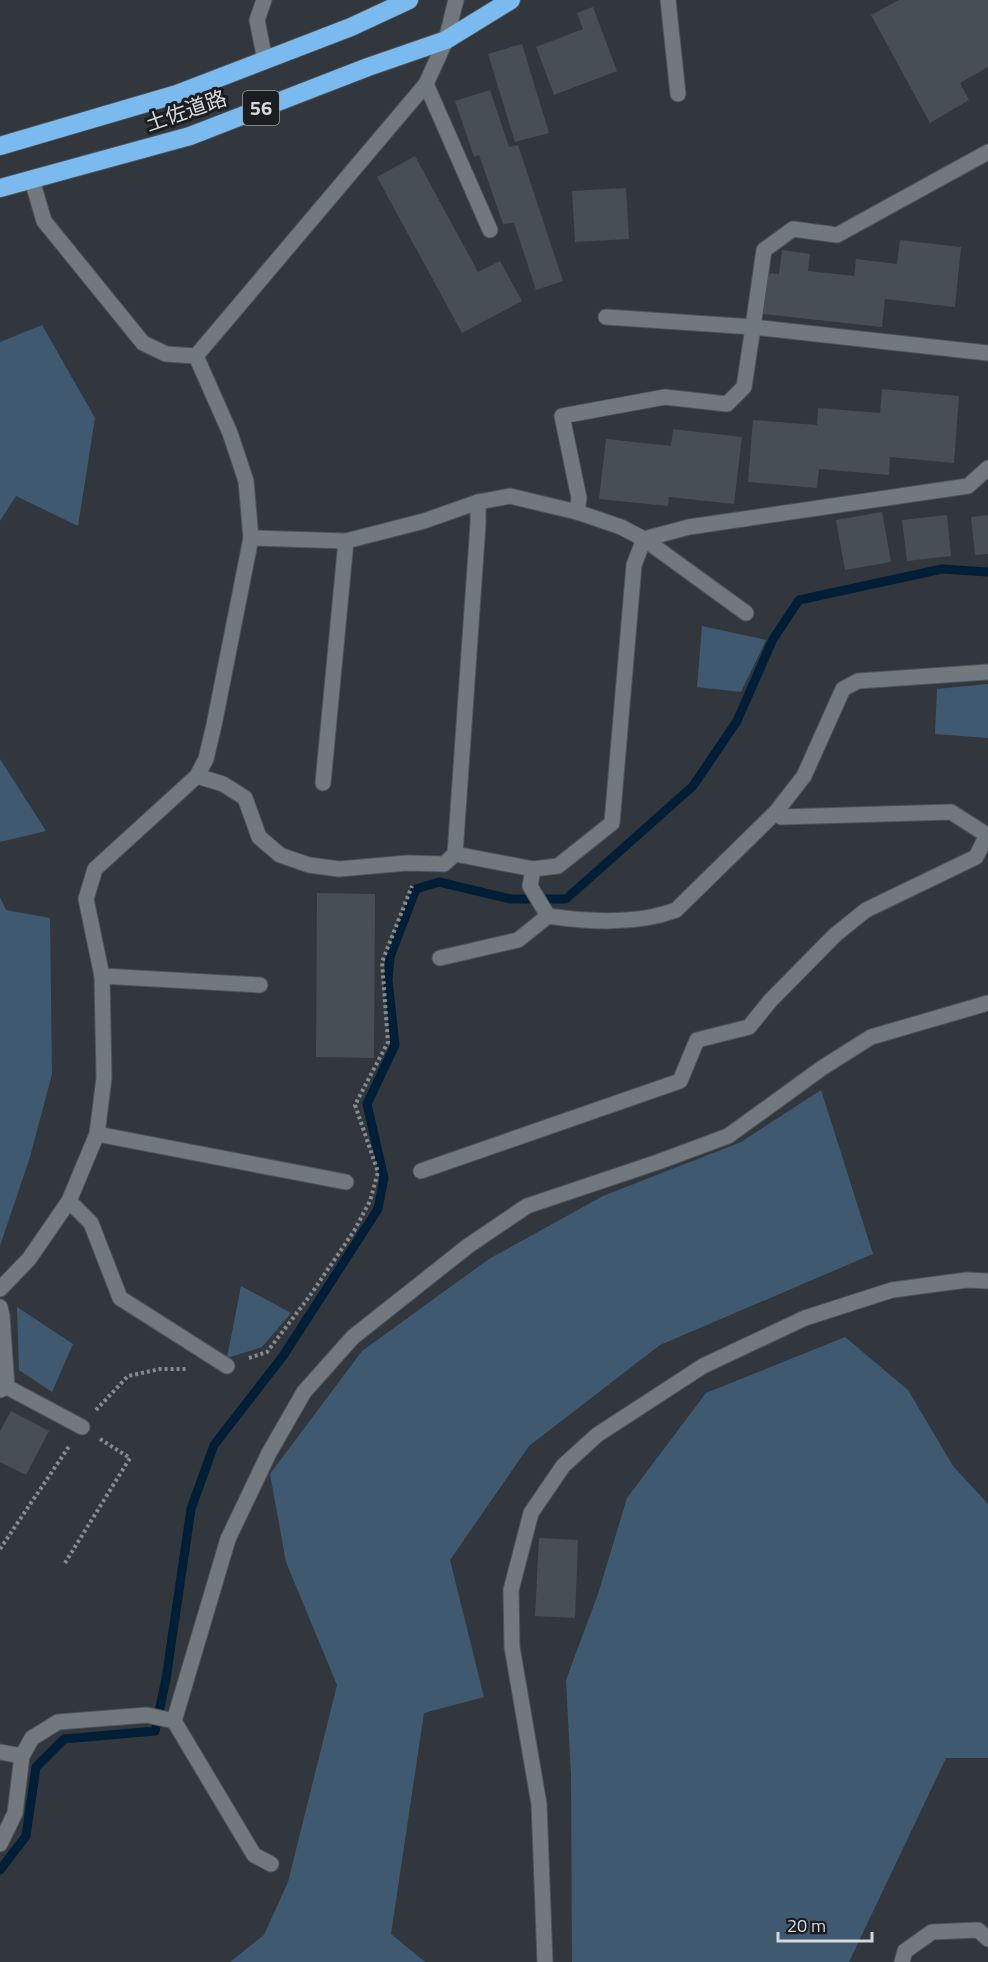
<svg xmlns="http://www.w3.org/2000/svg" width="988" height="1962" font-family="'Titillium Web','Noto Sans JP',sans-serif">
  <rect width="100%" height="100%" fill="#31373d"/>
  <!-- green -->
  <g fill="#3f5a70">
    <path d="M42 325 95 418 78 526 16 496 0 521V342Z"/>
    <path d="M702 626 766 640 741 692 697 687Z"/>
    <path d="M988 684V738L935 734 937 689Z"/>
    <path d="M0 759 46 831 0 842Z"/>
    <path d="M0 897 6 910 50 918 52 1074 30 1157 0 1246Z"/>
    <path d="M821 1090 873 1254 660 1345 529 1446 450 1560 484 1697 424 1713 391 1934 425 1962H230L264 1935 288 1882 337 1685 286 1562 270 1474 362 1351 489 1259 603 1196 741 1142Z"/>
    <path d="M241 1286 291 1313 262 1347 227 1358Z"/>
    <path d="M17 1307 73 1344 52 1392 19 1370Z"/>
    <path d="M845 1337 908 1390 953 1466 988 1504V1758H946L849 1962H572L571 1775 566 1680 598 1594 627 1498 706 1393Z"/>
  </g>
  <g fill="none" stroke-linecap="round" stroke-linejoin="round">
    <!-- stream -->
    <path stroke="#001e36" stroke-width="9" d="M0 1870 26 1836 36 1767 64 1739 155 1731 166 1679 191 1509 214 1445 283 1356 378 1209 384 1178 367 1104 395 1045 388 980 390 957 416 889 439 882 511 899H566L693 786 737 721 773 639 799 600 942 569 988 572"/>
  </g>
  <!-- building -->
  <g fill="#484e55">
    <path d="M899 0H988V67L960 83 969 100 930 123 871 15Z"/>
    <path d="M593 7 617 71 554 95 536 47 583 29 577 13Z"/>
    <path d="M522 44 549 133 515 142 488 54Z"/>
    <path d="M490 90 509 147 518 145 563 281 536 290 514 223 503 224 479 155 474 157 455 101Z"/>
    <path d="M415 156 478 272 500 261 522 301 462 333 377 177Z"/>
    <path d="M626 188 629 239 575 242 572 191Z"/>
    <path d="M900 240 961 247 955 307 885 299 882 327 763 314 767 273 779 274 782 250 810 254 808 271 854 276 856 259 897 264Z"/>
    <path d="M882 389 959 396 954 463 890 457 889 475 819 469 817 488 748 482 753 420 817 425 818 408 880 413Z"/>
    <path d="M673 429 742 437 734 504 669 497 668 506 599 499 606 439 671 446Z"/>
    <path d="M882 512 891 562 845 570 836 520Z"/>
    <path d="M947 515 951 556 907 561 902 520Z"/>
    <path d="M988 515V554L975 555 971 517Z"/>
    <path d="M317 893 375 894 374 1058 316 1057Z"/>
    <path d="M11 1411 49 1431 26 1475 0 1462V1431Z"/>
    <path d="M539 1538 578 1540 575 1618 535 1616Z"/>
  </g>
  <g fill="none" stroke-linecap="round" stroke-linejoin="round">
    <defs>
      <g id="lane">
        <path d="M264 0 257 20 265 60"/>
        <path d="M668 0 678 94"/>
        <path d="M426 84 490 230"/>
        <path d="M606 317 753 327 764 250 793 229 837 235 988 152"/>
        <path d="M577 512 579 498 562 416 665 397 727 404 744 387 753 327 988 353"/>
      </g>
      <g id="street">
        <path d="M32 180 44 221 143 343 166 354 196 356"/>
        <path d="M196 356 426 84 446 40 456 0"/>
        <path d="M478 502V524L455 854 533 869 558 866 612 823 634 565 644 539 746 613"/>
        <path d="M251 538 346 541 424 521 478 502 510 496 577 512 621 527 644 539 689 527 968 486 988 468"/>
        <path d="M197 776 223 784 245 798 259 837 280 855 309 865 339 869 407 863 444 864 455 854"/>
        <path d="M323 783 346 541"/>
        <path d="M776 812 804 776 843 689 858 681 988 672"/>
        <path d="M440 958 518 940 548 916"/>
        <path d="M102 976 260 985"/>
        <path d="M97 1134 346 1182"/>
        <path d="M421 1171 680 1081 697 1040 749 1027 770 1001 835 935 866 910 976 857 987 835 951 812 781 817 776 812 676 910C636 925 589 922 548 916L530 886 533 869"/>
        <path d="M69 1201 91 1223 120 1298 227 1366"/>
        <path d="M0 1289 29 1259 69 1201 97 1134 104 1078 102 976 86 899 95 869 197 776 206 759 214 725 251 538 246 481 230 433 196 356"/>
        <path d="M0 1307 2 1316 7 1387 0 1390"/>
        <path d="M7 1387 82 1427"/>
        <path d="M174 1721 254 1855 271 1864"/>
        <path d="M0 1752 22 1756"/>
        <path d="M0 1844 15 1813 22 1756 32 1738 58 1722 147 1715 174 1721 228 1539 269 1453 304 1392 353 1337 468 1246 527 1206 658 1162 728 1136 822 1068 871 1037 988 1003"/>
        <path d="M545 1962 539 1804 512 1647 511 1590 531 1513 563 1466 597 1435 703 1366 805 1318 892 1290 967 1280 988 1281"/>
        <path d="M902 1962 905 1951 932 1932 978 1930 988 1939"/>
      </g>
      <g id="highway">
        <path d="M0 146 177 94 351 27 409 0"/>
        <path d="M0 188 190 136 368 67 446 40 511 0"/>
      </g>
    </defs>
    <!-- lane casing -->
    <use href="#lane" stroke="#4d5358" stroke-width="17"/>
    <!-- street casing -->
    <use href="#street" stroke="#4d5358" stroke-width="17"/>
    <!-- highway casing -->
    <use href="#highway" stroke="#4d5358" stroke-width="20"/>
    <!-- path -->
    <g stroke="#868b90" stroke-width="4" stroke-dasharray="3 3" stroke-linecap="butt">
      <path d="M249 1358 267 1352 309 1297 354 1231 370 1201 378 1172 355 1105 388 1042 382 962 412 886"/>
      <path d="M96 1410 128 1376 160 1369H186"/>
      <path d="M0 1549 70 1445"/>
      <path d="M65 1563 130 1458 100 1439"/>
    </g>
    <!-- lane -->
    <use href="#lane" stroke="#71797f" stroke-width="15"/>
    <!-- street -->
    <use href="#street" stroke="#71797f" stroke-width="15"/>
    <!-- highway -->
    <use href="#highway" stroke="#7abaef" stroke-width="18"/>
  </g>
  <g text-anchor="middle" stroke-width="6" stroke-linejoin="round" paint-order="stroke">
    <!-- shield labels -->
    <rect fill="#1b1e21" stroke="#9ca0a4" stroke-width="1.5" x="243" y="91" width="36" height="34" rx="4.5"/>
    <g font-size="20" font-weight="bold" fill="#d4d8dc">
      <text x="261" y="115">56</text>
    </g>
    <!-- street labels -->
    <g font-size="21" fill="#d4d8dc" stroke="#1b1e21">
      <text transform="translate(186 111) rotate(-19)" y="7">土佐道路</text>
    </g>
  </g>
  <!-- scale -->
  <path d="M778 1932v9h94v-9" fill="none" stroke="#d4d8dc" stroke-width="3"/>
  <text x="787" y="1932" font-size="18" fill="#d4d8dc" stroke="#1b1e21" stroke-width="4.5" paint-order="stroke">20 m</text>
</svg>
